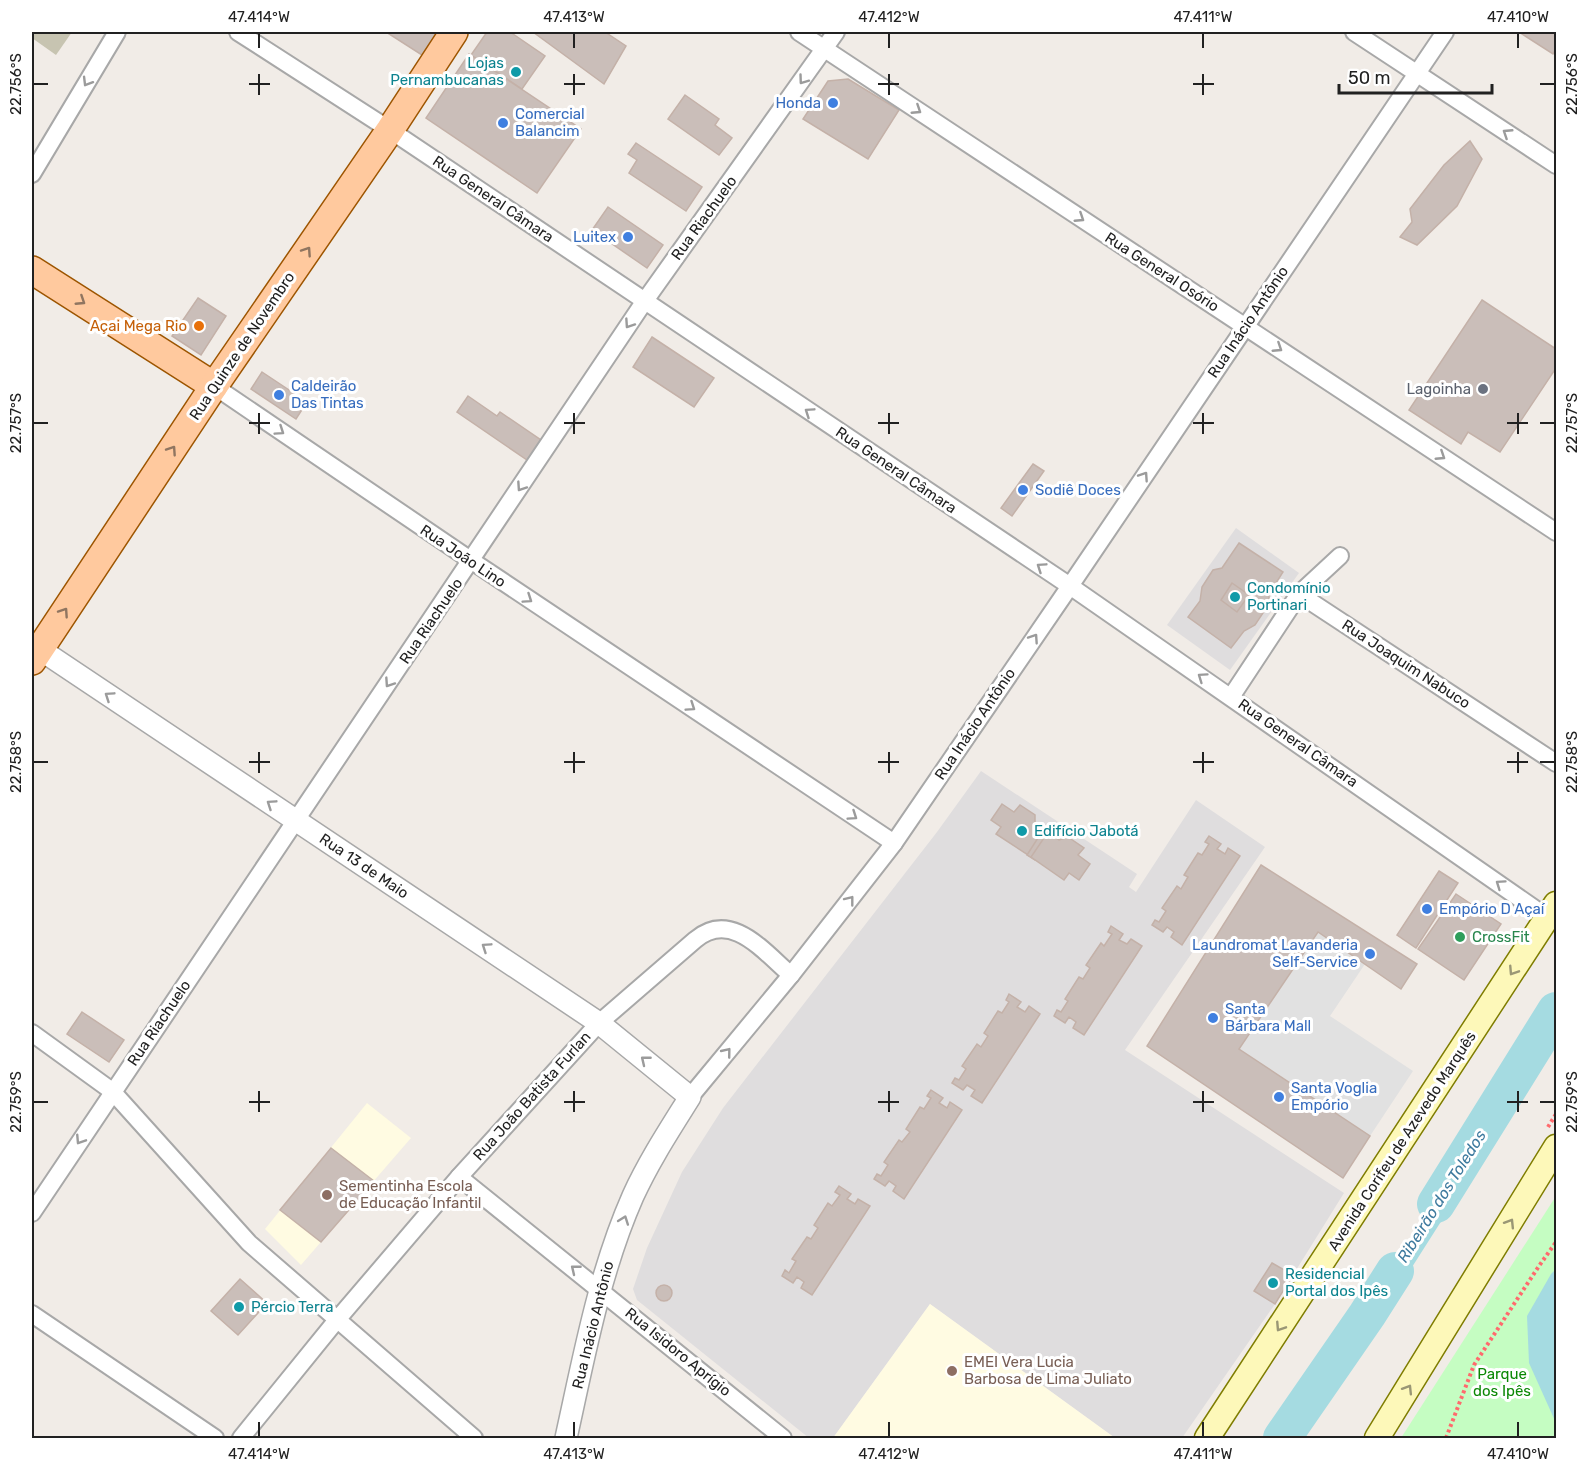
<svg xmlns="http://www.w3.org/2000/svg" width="1588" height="1470" font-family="Rubik,sans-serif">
  <rect width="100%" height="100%" fill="#f1ece7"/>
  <!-- residential -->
  <g fill="#dfddde">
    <path d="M1236 528 1299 573 1230 670 1167 625Z"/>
    <path d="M981 771 1137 874 1129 887 1136 892 1196 800 1265 847 1125 1050 1344 1193 1275 1304 1182 1438H1115L930 1304 833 1438H809L637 1300 633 1289 647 1248 682 1172 723 1108 937 832Z"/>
  </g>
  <!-- education -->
  <g fill="#fffbe2">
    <path d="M367 1103 411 1138 301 1265 265 1229Z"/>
    <path d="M930 1304 1115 1438H833Z"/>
  </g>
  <!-- construction -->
  <path fill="#c7c4b1" d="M32 32H72L56 55 32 38Z"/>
  <!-- park -->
  <path fill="#c5fdc2" d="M1556 1196V1438H1401Z"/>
  <!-- parking -->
  <path fill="#e1e1e1" d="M1318 932 1365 964 1330 1016 1413 1071 1370 1136 1239 1049Z"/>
  <!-- water -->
  <g fill="#a5dbe1">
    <path d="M1556 1011V1041L1335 1388 1301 1438H1282L1367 1315Z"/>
    <path d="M1556 1269V1423L1529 1363 1527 1316 1551 1274Z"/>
  </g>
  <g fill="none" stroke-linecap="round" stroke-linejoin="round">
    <!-- river -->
    <g stroke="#a5dbe1" stroke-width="38">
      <path d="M1436 1204 1556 1011"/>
      <path d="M1282 1438 1367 1315 1395 1271"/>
    </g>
  </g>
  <!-- building -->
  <g fill="#cabeb9" stroke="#c4b1a8" stroke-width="1.5">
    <path d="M386 32H443L425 57Z"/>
    <path d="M487 32H510L545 56 522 89 471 55Z"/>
    <path d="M533 32H605L626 46 604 84Z"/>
    <path d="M1519 32H1556V49L1553 54Z"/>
    <path d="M469 54 581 129 537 193 426 118Z"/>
    <path d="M848 79 899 110 868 159 803 119 828 81Z"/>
    <path d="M685 95 719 119 715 125 732 138 719 155 668 119Z"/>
    <path d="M1470 141 1482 159 1457 206 1417 245 1400 237 1412 222 1410 209 1444 165Z"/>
    <path d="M636 143 702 187 686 211 629 173 637 160 628 154Z"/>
    <path d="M608 207 663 245 647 268 592 230Z"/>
    <path d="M198 298 226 316 201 355 172 336Z"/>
    <path d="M1482 300 1556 349V368L1500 452 1468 432 1461 444 1409 410Z"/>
    <path d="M652 337 714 378 694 407 633 367Z"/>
    <path d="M262 372 307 402 296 419 251 389Z"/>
    <path d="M468 396 497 416 500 412 541 440 527 460 457 412Z"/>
    <path d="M1033 464 1044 471 1012 516 1001 508Z"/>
    <path d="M1239 543 1283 572 1269 594V604L1255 625 1244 631 1231 648 1188 617 1200 601 1202 587 1213 570 1222 568Z"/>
    <path d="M1232 583 1249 595 1237 612 1221 600Z"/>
    <path d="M1002 804 1014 812 1020 805 1035 815V824L1048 832 1031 857 996 834 1001 827 991 820Z"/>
    <path d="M1043 830 1051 835 1035 860 1027 855Z"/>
    <path d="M1048 832 1059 840 1068 837 1084 848 1078 855 1090 864 1079 880 1069 873 1064 880 1031 857Z"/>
    <path d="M1209 836 1221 844 1217 849 1225 854 1228 848 1240 856 1182 945 1171 937 1174 932 1167 927 1163 932 1152 925 1155 920 1159 922 1166 911 1162 908 1177 886 1181 889 1188 877 1184 875 1198 853 1202 855 1209 844 1205 842Z"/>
    <path d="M1261 865 1417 964 1401 989 1318 932 1239 1049 1370 1136 1343 1178 1147 1046Z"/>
    <path d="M1439 871 1458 883 1416 948 1397 935Z"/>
    <path d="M1456 894 1501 924 1464 980 1418 949Z"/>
    <path d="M1111 926 1123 934 1119 940 1127 944 1131 939 1142 946 1084 1035 1073 1028 1076 1022 1069 1017 1065 1023 1054 1016 1057 1010 1061 1012 1068 1001 1065 999 1079 977 1083 979 1090 968 1086 965 1101 943 1104 946 1112 934 1108 932Z"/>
    <path d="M1009 994 1021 1002 1017 1007 1025 1012 1029 1006 1040 1014 982 1103 971 1096 975 1090 967 1085 963 1090 952 1083 955 1078 959 1080 966 1069 962 1066 977 1044 981 1047 988 1036 984 1033 998 1011 1002 1013 1009 1002 1006 1000Z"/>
    <path d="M82 1012 124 1040 109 1062 67 1034Z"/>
    <path d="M931 1090 943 1098 939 1103 947 1108 950 1102 962 1110 904 1199 893 1191 896 1186 889 1181 885 1186 874 1179 877 1174 881 1176 888 1165 884 1162 899 1140 902 1142 910 1132 906 1129 920 1107 924 1109 931 1098 927 1096Z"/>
    <path d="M331 1148 374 1181 321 1242 280 1210Z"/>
    <path d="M839 1186 851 1194 847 1199 855 1204 858 1199 870 1206 812 1295 801 1288 804 1282 797 1277 793 1283 782 1276 785 1270 789 1273 796 1261 792 1259 807 1237 811 1239 818 1228 814 1225 828 1203 832 1206 840 1195 835 1192Z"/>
    <path d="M1272 1263 1293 1275 1275 1304 1254 1291Z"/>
    <path d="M240 1279 267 1303 238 1335 211 1311Z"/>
    <circle cx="664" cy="1293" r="8"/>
  </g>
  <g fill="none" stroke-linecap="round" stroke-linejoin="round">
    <defs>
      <g id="minor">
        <path d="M238 32 390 130 1070 586 1548 918"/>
        <path d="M799 32 1556 532"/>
        <path d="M1354 32 1556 165"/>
        <path d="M32 174 117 32"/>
        <path d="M214 386 472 561 894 843"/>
        <path d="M1299 594 1340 556"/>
        <path d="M1231 697 1299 594 1556 763"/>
        <path d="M32 1033 112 1091 249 1243 474 1438"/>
        <path d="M690 1097 791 975 894 843 1070 586 1445 32"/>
        <path d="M459 1177 783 1438"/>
        <path d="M32 1213 644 302 836 32"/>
        <path d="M32 1314 215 1438"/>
        <path d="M241 1438 336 1321 459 1177 599 1023 695 940C731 909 764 952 791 975"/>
      </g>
      <path id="tertiary" d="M32 644 599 1023 690 1097C670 1129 649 1161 633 1196 599 1273 584 1357 566 1438"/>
      <g id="secondary">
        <path d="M1207 1438 1556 904"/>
        <path d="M1377 1438 1556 1147"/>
      </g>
      <g id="primary">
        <path d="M32 270 214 386"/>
        <path d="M32 661 214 386 390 130 454 32"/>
      </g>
    </defs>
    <!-- minor casing -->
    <use href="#minor" stroke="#a8a8a8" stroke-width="20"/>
    <!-- tertiary casing -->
    <use href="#tertiary" stroke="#a8a8a8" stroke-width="24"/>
    <!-- secondary casing -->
    <use href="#secondary" stroke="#7f7d00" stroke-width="27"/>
    <!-- primary casing -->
    <use href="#primary" stroke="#9d5500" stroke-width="30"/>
    <!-- path -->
    <g stroke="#ff6a6d" stroke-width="4" stroke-dasharray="3 3" stroke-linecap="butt">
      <path d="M1548 1127 1556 1114"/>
      <path d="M1446 1438 1474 1365 1539 1266 1556 1242"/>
    </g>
    <!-- minor -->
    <use href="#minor" stroke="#fff" stroke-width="16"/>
    <!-- tertiary -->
    <use href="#tertiary" stroke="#fff" stroke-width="21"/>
    <!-- secondary -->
    <use href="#secondary" stroke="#fdf8b9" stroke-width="24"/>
    <!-- primary -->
    <use href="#primary" stroke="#ffc99e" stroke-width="27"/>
  </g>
  <!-- one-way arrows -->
  <defs><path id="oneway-chevron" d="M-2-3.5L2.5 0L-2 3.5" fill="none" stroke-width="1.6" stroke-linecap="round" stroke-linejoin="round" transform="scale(1.5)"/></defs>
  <g stroke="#9b9b9b">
    <use href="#oneway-chevron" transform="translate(803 80) rotate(126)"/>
    <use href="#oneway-chevron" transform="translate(87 82) rotate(121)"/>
    <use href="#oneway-chevron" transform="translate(917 110) rotate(33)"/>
    <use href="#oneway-chevron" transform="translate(1507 133) rotate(-147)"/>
    <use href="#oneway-chevron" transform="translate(1080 218) rotate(33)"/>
    <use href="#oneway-chevron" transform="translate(629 324) rotate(124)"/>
    <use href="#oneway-chevron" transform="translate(1278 348) rotate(33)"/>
    <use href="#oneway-chevron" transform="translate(809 412) rotate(-146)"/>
    <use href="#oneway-chevron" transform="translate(280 431) rotate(34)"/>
    <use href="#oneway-chevron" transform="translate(1441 456) rotate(33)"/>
    <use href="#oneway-chevron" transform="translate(1144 476) rotate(-56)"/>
    <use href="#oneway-chevron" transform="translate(521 487) rotate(124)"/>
    <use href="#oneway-chevron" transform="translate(1041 567) rotate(-146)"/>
    <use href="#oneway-chevron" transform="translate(528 599) rotate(34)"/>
    <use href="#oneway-chevron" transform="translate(1034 638) rotate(-56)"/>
    <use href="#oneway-chevron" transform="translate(1202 677) rotate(-145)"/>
    <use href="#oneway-chevron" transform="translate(389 683) rotate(124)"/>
    <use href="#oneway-chevron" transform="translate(109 696) rotate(-146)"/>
    <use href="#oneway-chevron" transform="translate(691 707) rotate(34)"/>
    <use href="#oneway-chevron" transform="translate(271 804) rotate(-146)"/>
    <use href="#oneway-chevron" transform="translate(853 816) rotate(34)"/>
    <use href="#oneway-chevron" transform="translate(1500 884) rotate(-145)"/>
    <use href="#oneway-chevron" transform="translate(850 900) rotate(-52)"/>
    <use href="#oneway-chevron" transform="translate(486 947) rotate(-146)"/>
    <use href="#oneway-chevron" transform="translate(727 1052) rotate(-51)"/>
    <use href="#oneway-chevron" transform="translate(645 1060) rotate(-141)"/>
    <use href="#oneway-chevron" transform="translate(80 1140) rotate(123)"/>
    <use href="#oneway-chevron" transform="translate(624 1220) rotate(-70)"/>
    <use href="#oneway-chevron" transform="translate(575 1269) rotate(-141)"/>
  </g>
  <g stroke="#907560">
    <use href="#oneway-chevron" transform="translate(307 251) rotate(-56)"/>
    <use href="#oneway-chevron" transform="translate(81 301) rotate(33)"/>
    <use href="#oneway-chevron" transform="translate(172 450) rotate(-56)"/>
    <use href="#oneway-chevron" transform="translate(64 612) rotate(-56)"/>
  </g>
  <g stroke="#9a9775">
    <use href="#oneway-chevron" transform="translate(1513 971) rotate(123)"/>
    <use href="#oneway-chevron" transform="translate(1510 1223) rotate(-58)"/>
    <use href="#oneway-chevron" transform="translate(1280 1327) rotate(123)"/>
    <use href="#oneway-chevron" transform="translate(1408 1389) rotate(-58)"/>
  </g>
  <!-- ticks -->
  <path fill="none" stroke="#212121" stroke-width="2" d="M259 33V48M574 33V48M889 33V48M1203 33V48M1518 33V48M259 74V95M574 74V95M889 74V95M1203 74V95M33 84H48M249 84H270M564 84H585M878 84H899M1193 84H1214M1540 84H1555M259 413V434M574 413V434M889 413V434M1203 413V434M1518 413V434M33 423H48M249 423H270M564 423H585M878 423H899M1193 423H1214M1507 423H1528M1540 423H1555M259 752V773M574 752V773M889 752V773M1203 752V773M1518 752V773M33 762H48M249 762H270M564 762H585M878 762H899M1193 762H1214M1507 762H1528M1540 762H1555M259 1091V1112M574 1091V1112M889 1091V1112M1203 1091V1112M1518 1091V1112M33 1102H48M249 1102H270M564 1102H585M878 1102H899M1193 1102H1214M1507 1102H1528M1540 1102H1555M259 1422V1437M574 1422V1437M889 1422V1437M1203 1422V1437M1518 1422V1437"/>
  <!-- markers -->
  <g fill="#0f9aa8" stroke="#fff" stroke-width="2">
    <circle cx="516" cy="72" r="6"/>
    <circle cx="1235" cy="597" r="6"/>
    <circle cx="1022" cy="831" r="6"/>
    <circle cx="1273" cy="1283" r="6"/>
    <circle cx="239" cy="1307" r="6"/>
  </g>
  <g fill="#3f7fe0" stroke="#fff" stroke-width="2">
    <circle cx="833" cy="103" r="6"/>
    <circle cx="503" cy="123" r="6"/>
    <circle cx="628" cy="237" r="6"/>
    <circle cx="279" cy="395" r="6"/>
    <circle cx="1023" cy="490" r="6"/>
    <circle cx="1427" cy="909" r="6"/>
    <circle cx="1370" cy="954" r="6"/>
    <circle cx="1213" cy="1018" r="6"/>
    <circle cx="1279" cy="1097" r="6"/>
  </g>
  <circle fill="#e8710a" stroke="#fff" stroke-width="2" cx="199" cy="326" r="6"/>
  <circle fill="#6b7280" stroke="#fff" stroke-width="2" cx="1483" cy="389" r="6"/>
  <circle fill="#2e9e5b" stroke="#fff" stroke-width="2" cx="1460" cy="937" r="6"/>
  <g fill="#8d6e63" stroke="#fff" stroke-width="2">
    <circle cx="327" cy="1195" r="6"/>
    <circle cx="952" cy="1371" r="6"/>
  </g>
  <g text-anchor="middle" stroke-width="6" stroke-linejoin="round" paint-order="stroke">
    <!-- culture labels -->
    <g font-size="15" fill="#0d838f" stroke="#fff" text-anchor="start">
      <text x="504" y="68" text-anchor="end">Lojas<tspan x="504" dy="17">Pernambucanas</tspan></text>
      <text x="1247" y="593">Condomínio<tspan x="1247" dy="17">Portinari</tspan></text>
      <text x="1034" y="836">Edifício Jabotá</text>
      <text x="1285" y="1279">Residencial<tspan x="1285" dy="17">Portal dos Ipês</tspan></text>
      <text x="251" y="1312">Pércio Terra</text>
    </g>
    <!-- shop labels -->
    <g font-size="15" fill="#366cbe" stroke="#fff" text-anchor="start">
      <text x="821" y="108" text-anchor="end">Honda</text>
      <text x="515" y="119">Comercial<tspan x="515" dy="17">Balancim</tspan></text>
      <text x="616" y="242" text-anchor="end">Luitex</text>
      <text x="291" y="391">Caldeirão<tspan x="291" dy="17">Das Tintas</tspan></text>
      <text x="1035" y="495">Sodiê Doces</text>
      <text x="1439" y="914">Empório D Açaí</text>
      <text x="1358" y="950" text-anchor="end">Laundromat Lavanderia<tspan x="1358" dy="17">Self-Service</tspan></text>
      <text x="1225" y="1014">Santa<tspan x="1225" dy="17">Bárbara Mall</tspan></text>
      <text x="1291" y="1093">Santa Voglia<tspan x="1291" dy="17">Empório</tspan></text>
    </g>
    <!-- street labels -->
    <g font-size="15" fill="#212121" stroke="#fff">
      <text transform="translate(493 199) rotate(34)" y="5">Rua General Câmara</text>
      <text transform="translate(704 218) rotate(-54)" y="5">Rua Riachuelo</text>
      <text transform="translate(1162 272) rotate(33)" y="5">Rua General Osório</text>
      <text transform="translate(1248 322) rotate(-56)" y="5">Rua Inácio Antônio</text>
      <text transform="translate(242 346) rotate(-56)" y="5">Rua Quinze de Novembro</text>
      <text transform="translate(896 470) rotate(34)" y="5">Rua General Câmara</text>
      <text transform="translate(463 556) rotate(34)" y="5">Rua João Lino</text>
      <text transform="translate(431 621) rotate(-56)" y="5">Rua Riachuelo</text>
      <text transform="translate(1406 664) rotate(33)" y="5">Rua Joaquim Nabuco</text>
      <text transform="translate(975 724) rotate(-56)" y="5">Rua Inácio Antônio</text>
      <text transform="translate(1298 743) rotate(35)" y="5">Rua General Câmara</text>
      <text transform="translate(364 866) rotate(34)" y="5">Rua 13 de Maio</text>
      <text transform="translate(159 1023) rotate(-56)" y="5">Rua Riachuelo</text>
      <text transform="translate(532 1096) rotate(-48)" y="5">Rua João Batista Furlan</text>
      <text transform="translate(1402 1141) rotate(-57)" y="5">Avenida Corifeu de Azevedo Marquês</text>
      <text transform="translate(593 1325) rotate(-76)" y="5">Rua Inácio Antônio</text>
      <text transform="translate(678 1352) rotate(39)" y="5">Rua Isidoro Aprígio</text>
    </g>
    <!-- food labels -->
    <g font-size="15" fill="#c56008" stroke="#fff" text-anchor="end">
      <text x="187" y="331">Açai Mega Rio</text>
    </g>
    <!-- worship labels -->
    <g font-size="15" fill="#5b616d" stroke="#fff" text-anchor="end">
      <text x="1471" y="394">Lagoinha</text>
    </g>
    <!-- leisure labels -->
    <g font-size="15" fill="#27864d" stroke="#fff" text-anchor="start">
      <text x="1472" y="942">CrossFit</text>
    </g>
    <!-- education labels -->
    <g font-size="15" fill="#785e54" stroke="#fff" text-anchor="start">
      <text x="339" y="1191">Sementinha Escola<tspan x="339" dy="17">de Educação Infantil</tspan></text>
      <text x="964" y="1367">EMEI Vera Lucia<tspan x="964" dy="17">Barbosa de Lima Juliato</tspan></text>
    </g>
    <!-- park labels -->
    <g font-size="15" fill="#0b8805" stroke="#fff">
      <text x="1502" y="1379">Parque<tspan x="1502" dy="17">dos Ipês</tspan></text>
    </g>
    <!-- water labels -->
    <g font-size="16" font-style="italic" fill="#3e7a9e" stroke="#fff">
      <text transform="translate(1441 1196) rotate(-58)" y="6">Ribeirão dos Toledos</text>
    </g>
  </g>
  <!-- border -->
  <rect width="1588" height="1470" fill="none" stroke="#ffffff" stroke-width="66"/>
  <!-- scale -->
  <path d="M1339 84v9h153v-9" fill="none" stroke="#212121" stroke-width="3"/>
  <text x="1348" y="84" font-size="18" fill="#212121" stroke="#ffffff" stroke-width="4.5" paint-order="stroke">50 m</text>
  <rect x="33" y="33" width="1522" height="1404" fill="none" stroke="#212121" stroke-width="2"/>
  <g font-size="15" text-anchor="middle" fill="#212121">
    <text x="259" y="22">47.414°W</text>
    <text x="574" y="22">47.413°W</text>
    <text x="889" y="22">47.412°W</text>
    <text x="1203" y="22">47.411°W</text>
    <text x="1518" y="22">47.410°W</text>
    <text transform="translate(16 84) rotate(-90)" y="5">22.756°S</text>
    <text transform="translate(1572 84) rotate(-90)" y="5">22.756°S</text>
    <text transform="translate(16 423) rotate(-90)" y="5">22.757°S</text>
    <text transform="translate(1572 423) rotate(-90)" y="5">22.757°S</text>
    <text transform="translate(16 762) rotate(-90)" y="5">22.758°S</text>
    <text transform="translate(1572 762) rotate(-90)" y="5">22.758°S</text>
    <text transform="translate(16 1102) rotate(-90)" y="5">22.759°S</text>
    <text transform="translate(1572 1102) rotate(-90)" y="5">22.759°S</text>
    <text x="259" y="1459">47.414°W</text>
    <text x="574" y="1459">47.413°W</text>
    <text x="889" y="1459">47.412°W</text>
    <text x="1203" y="1459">47.411°W</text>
    <text x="1518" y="1459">47.410°W</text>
  </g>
</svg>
